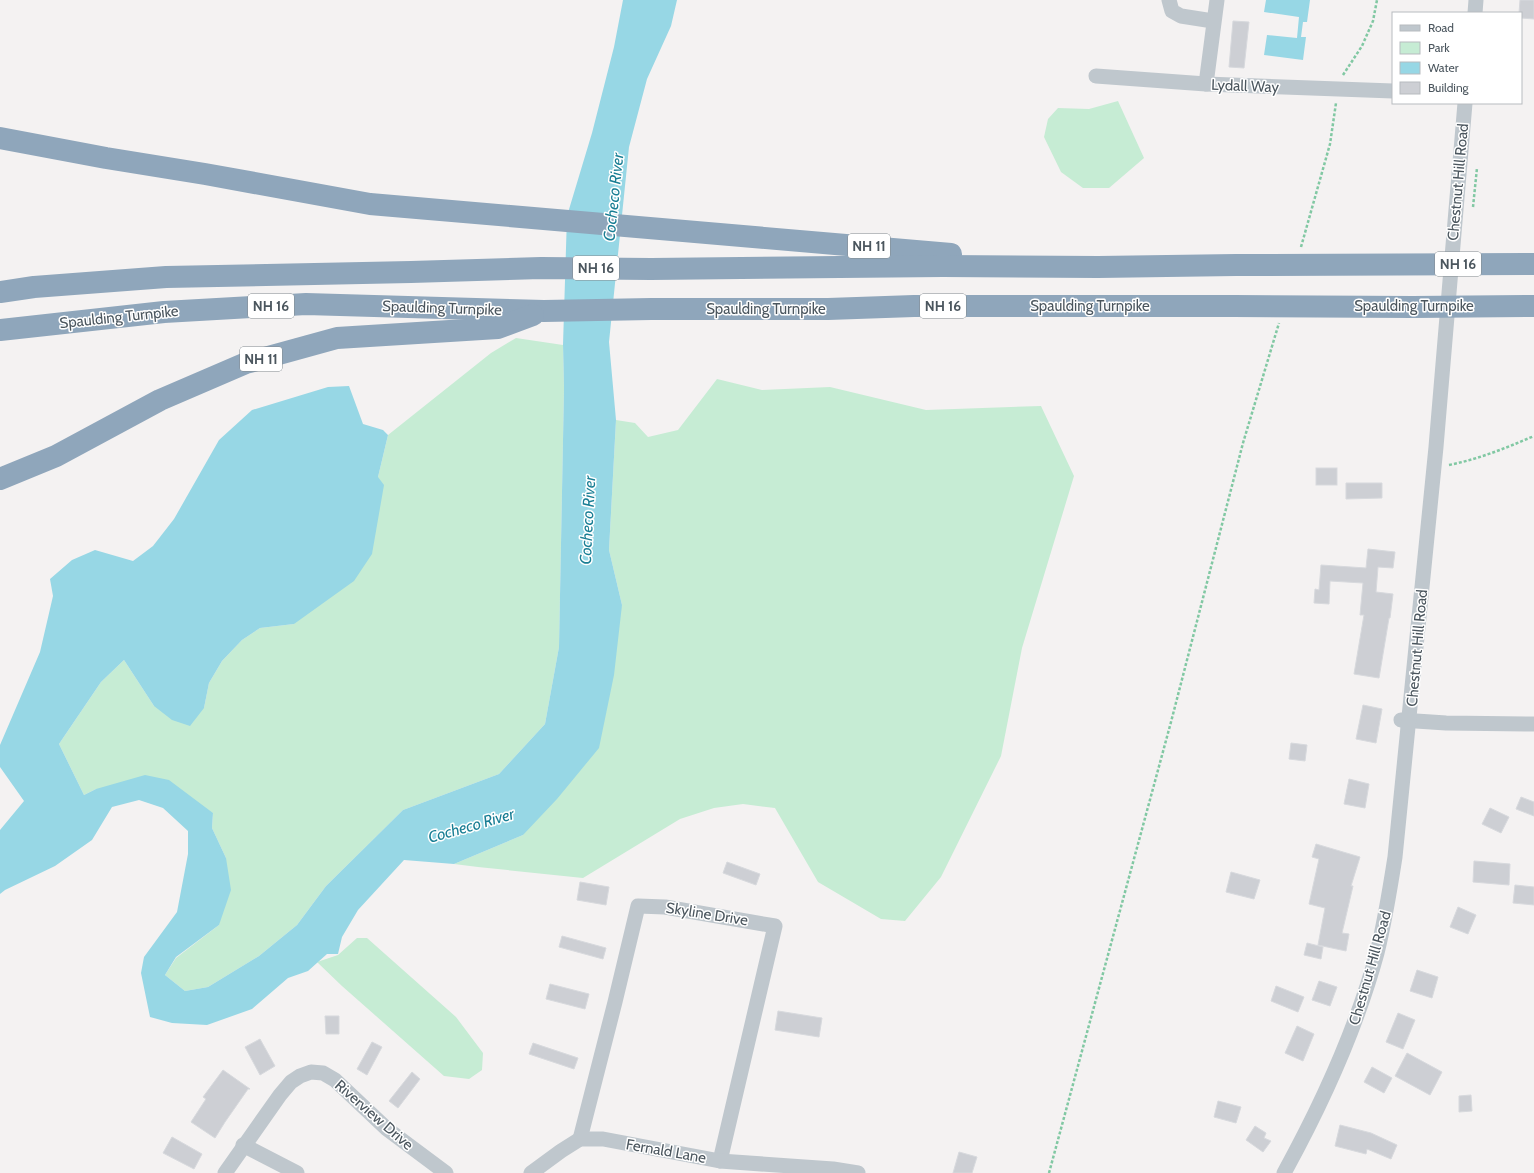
<svg xmlns="http://www.w3.org/2000/svg" width="1534" height="1173" font-family="Cabin,sans-serif">
  <rect width="100%" height="100%" fill="#f4f2f2"/>
  <!-- green -->
  <g fill="#c6ecd4">
    <path d="M1118 101 1144 158 1109 188H1083L1061 172 1044 137 1048 119 1058 108 1089 109Z"/>
    <path d="M516 338 563 345 564 388 559 647 545 724 499 774 403 810 326 886 297 925 259 956 208 987 185 991 165 975 176 958 219 925 226 858 212 828 213 813 96 789 84 795 59 744 101 682 124 660 154 706 204 708 209 683 222 661 242 640 260 628 294 624 378 477 388 435 491 353Z"/>
    <path d="M717 379 762 390 830 387 926 410 1041 406 1074 476 1022 648 1001 756 941 877 905 921 881 919 818 882 775 808 743 804 714 808 680 819 583 878 478 867 454 864 523 835 622 605 609 550 616 420 635 423 648 437 678 430Z"/>
    <path d="M357 938H367L456 1017 483 1053 482 1070 469 1079 444 1076 342 986 317 962 338 955Z"/>
  </g>
  <!-- water -->
  <g fill="#97d7e5">
    <path d="M623 0H677L671 26 647 79 629 147 609 342 616 420 609 550 622 605 614 675 599 748 557 799 523 835 454 864 404 860 358 910 342 937 338 954H327L308 971 288 978 252 1009 207 1025 172 1023 150 1017 141 973 144 957 177 912 188 854V831L163 808 139 800 112 807 92 840 55 866 5 890 0 894V830L24 801 0 767V745L40 652 53 596 50 579 72 560 95 550 133 561 153 546 174 519 219 440 252 410 328 387 349 386 363 424 383 430 388 435 378 477 384 485 372 554 354 581 294 624 260 628 242 640 222 661 209 683 204 708 190 726 172 720 154 706 124 660 101 682 59 744 84 795 96 789 145 775 169 780 213 813 212 828 226 858 231 890 219 925 176 957 165 975 185 991 208 987 259 956 297 925 326 886 403 810 499 774 545 724 559 647 564 388 563 345 567 216 592 133 614 47Z"/>
    <path d="M1266 0H1310L1307 22H1303L1301 37H1306L1303 60 1264 55 1267 35 1297 38 1299 17 1264 12Z"/>
  </g>
  <!-- building -->
  <g fill="#cdcfd4" stroke="#d7d9dd">
    <path d="M1520 0H1534V19L1521 18V13H1519Z"/>
    <path d="M1233 21 1249 22 1244 68 1229 67Z"/>
    <rect x="1316" y="468" width="21" height="17"/>
    <path d="M1346 483H1382V498L1346 499Z"/>
    <path d="M1368 549 1395 552 1393 568 1378 567 1376 592 1393 594 1390 618H1389L1379 678 1354 674 1364 615H1360L1363 583 1330 581 1329 604 1314 603 1315 589 1319 590 1321 565 1366 568Z"/>
    <path d="M1363 705 1382 709 1376 743 1356 739Z"/>
    <path d="M1291 743 1307 745 1305 761 1289 759Z"/>
    <path d="M1349 779 1369 784 1365 808 1344 804Z"/>
    <path d="M1521 797 1534 802V816L1516 809Z"/>
    <path d="M1490 808 1509 817 1501 833 1482 824Z"/>
    <path d="M1316 844 1360 857 1351 886H1353L1342 933 1349 934 1346 951 1318 945 1325 908 1309 904 1319 859 1312 857Z"/>
    <path d="M1474 861 1510 864 1509 885 1473 882Z"/>
    <path d="M727 862 760 874 756 885 723 873Z"/>
    <path d="M1231 872 1260 880 1254 899 1226 892Z"/>
    <path d="M580 882 609 887 606 905 577 900Z"/>
    <path d="M1515 885 1534 887V905L1513 903Z"/>
    <path d="M1458 907 1476 915 1468 934 1450 927Z"/>
    <path d="M562 936 606 948 603 959 559 947Z"/>
    <path d="M1307 943 1323 947 1321 959 1304 955Z"/>
    <path d="M1417 970 1438 977 1432 998 1410 991Z"/>
    <path d="M1319 981 1337 987 1330 1006 1312 1000Z"/>
    <path d="M550 984 589 994 585 1009 546 999Z"/>
    <path d="M1276 986 1304 997 1298 1012 1271 1001Z"/>
    <path d="M778 1011 822 1018 819 1037 775 1030Z"/>
    <path d="M1398 1013 1415 1020 1403 1049 1386 1042Z"/>
    <path d="M325 1016H339V1034H326Z"/>
    <path d="M1297 1026 1314 1034 1303 1061 1285 1053Z"/>
    <path d="M260 1039 275 1066 260 1075 245 1047Z"/>
    <path d="M372 1042 382 1047 367 1075 357 1069Z"/>
    <path d="M533 1043 578 1058 574 1069 529 1054Z"/>
    <path d="M1407 1053 1442 1072 1430 1095 1395 1076Z"/>
    <path d="M1372 1067 1392 1078 1384 1093 1364 1082Z"/>
    <path d="M223 1070 250 1089H248L225 1122 215 1138 191 1122 206 1099 203 1097Z"/>
    <path d="M412 1072 420 1079 398 1108 389 1101Z"/>
    <path d="M1471 1095 1472 1111 1459 1112V1096Z"/>
    <path d="M1218 1101 1241 1107 1236 1123 1214 1117Z"/>
    <path d="M1340 1125 1371 1133 1397 1145 1391 1159 1367 1149 1366 1154 1335 1146Z"/>
    <path d="M1255 1126 1266 1133 1264 1138 1271 1141 1263 1152 1246 1140Z"/>
    <path d="M172 1137 202 1154 194 1169 163 1153Z"/>
    <path d="M959 1152 977 1157 972 1173H953Z"/>
  </g>
  <g fill="none" stroke-linecap="round" stroke-linejoin="round">
    <!-- path -->
    <g stroke="#81c8a3" stroke-width="2.5" stroke-dasharray="3 2" stroke-linecap="butt">
      <path d="M1343 75 1362 46 1373 21 1377 0"/>
      <path d="M1473 207 1477 168"/>
      <path d="M1301 247 1330 144 1336 103"/>
      <path d="M1449 465C1479 459 1506 448 1534 436"/>
      <path d="M1049 1173 1171 722 1243 443 1279 323"/>
    </g>
    <!-- minor -->
    <g stroke="#bfc7cd" stroke-width="15">
      <path d="M1169 0 1172 11 1181 16 1213 21"/>
      <path d="M1475 13 1476 0"/>
      <path d="M1096 76 1206 84 1393 91"/>
      <path d="M1206 84 1217 0"/>
      <path d="M1401 720 1446 723 1534 724"/>
      <path d="M580 1139 615 1002 638 906 665 907 775 926 720 1161"/>
      <path d="M243 1145 297 1173"/>
      <path d="M225 1173 280 1095 291 1082 300 1076 311 1072 323 1073 335 1080 387 1129 446 1173"/>
      <path d="M531 1173 561 1151 580 1139H603L720 1161 833 1169 858 1173"/>
      <path d="M1284 1173C1323 1102 1356 1030 1377 953 1385 921 1390 889 1395 857L1436 447 1465 103"/>
    </g>
    <!-- highway -->
    <g stroke="#8fa6bb" stroke-width="22">
      <path d="M0 138 106 158 205 174 370 204 951 254"/>
      <path d="M0 292 34 287 166 277 411 272 541 268 651 269 943 266 1098 267 1236 265 1534 264"/>
      <path d="M0 330 164 312 306 304 544 311 651 309H828L914 306H1234L1413 307 1534 306"/>
      <path d="M0 479 56 456 160 400 246 363 337 338 498 328 533 315"/>
    </g>
  </g>
  <g text-anchor="middle" stroke-width="3" stroke-linejoin="round" paint-order="stroke">
    <!-- shield labels -->
    <g fill="#fff" stroke="#81898e" stroke-width="1">
      <rect x="848" y="234" width="42" height="24" rx="3"/>
      <rect x="1435" y="252" width="46" height="24" rx="3"/>
      <rect x="573" y="256" width="46" height="24" rx="3"/>
      <rect x="248" y="294" width="46" height="24" rx="3"/>
      <rect x="920" y="294" width="46" height="24" rx="3"/>
      <rect x="240" y="347" width="42" height="24" rx="3"/>
    </g>
    <g font-size="14" font-weight="bold" fill="#4b565e">
      <text x="869" y="251">NH 11</text>
      <text x="1458" y="269">NH 16</text>
      <text x="596" y="273">NH 16</text>
      <text x="271" y="311">NH 16</text>
      <text x="943" y="311">NH 16</text>
      <text x="261" y="364">NH 11</text>
    </g>
    <!-- street labels -->
    <g font-size="15" fill="#4b565e" stroke="#fff">
      <text transform="translate(1245 86) rotate(2)" y="5">Lydall Way</text>
      <text transform="translate(1458 182) rotate(-85)" y="5">Chestnut Hill Road</text>
      <text x="1090" y="311">Spaulding Turnpike</text>
      <text x="1414" y="311">Spaulding Turnpike</text>
      <text transform="translate(442 308) rotate(2)" y="5">Spaulding Turnpike</text>
      <text x="766" y="314">Spaulding Turnpike</text>
      <text transform="translate(119 317) rotate(-6)" y="5">Spaulding Turnpike</text>
      <text transform="translate(1417 648) rotate(-85)" y="5">Chestnut Hill Road</text>
      <text transform="translate(707 914) rotate(9)" y="5">Skyline Drive</text>
      <text transform="translate(1370 968) rotate(-74)" y="5">Chestnut Hill Road</text>
      <text transform="translate(374 1115) rotate(41)" y="5">Riverview Drive</text>
      <text transform="translate(666 1151) rotate(10)" y="5">Fernald Lane</text>
    </g>
    <!-- water labels -->
    <g font-size="16" font-style="italic" fill="#197e94" stroke="#fff">
      <text transform="translate(613 197) rotate(-84)" y="6">Cocheco River</text>
      <text transform="translate(587 520) rotate(-87)" y="6">Cocheco River</text>
      <text transform="translate(471 825) rotate(-16)" y="6">Cocheco River</text>
    </g>
  </g>
  <!-- legend -->
  <rect x="1392" y="12" width="130" height="92" fill="#ffffff" stroke="#b7bbbf"/>
  <rect x="1400" y="25" width="20" height="6" fill="#bfc7cd" stroke="#b7bbbf"/>
  <text x="1428" y="32" font-size="12" fill="#4b565e">Road</text>
  <rect x="1400" y="42" width="20" height="12" fill="#c6ecd4" stroke="#b7bbbf"/>
  <text x="1428" y="52" font-size="12" fill="#4b565e">Park</text>
  <rect x="1400" y="62" width="20" height="12" fill="#97d7e5" stroke="#b7bbbf"/>
  <text x="1428" y="72" font-size="12" fill="#4b565e">Water</text>
  <rect x="1400" y="82" width="20" height="12" fill="#cdcfd4" stroke="#b7bbbf"/>
  <text x="1428" y="92" font-size="12" fill="#4b565e">Building</text>
</svg>
